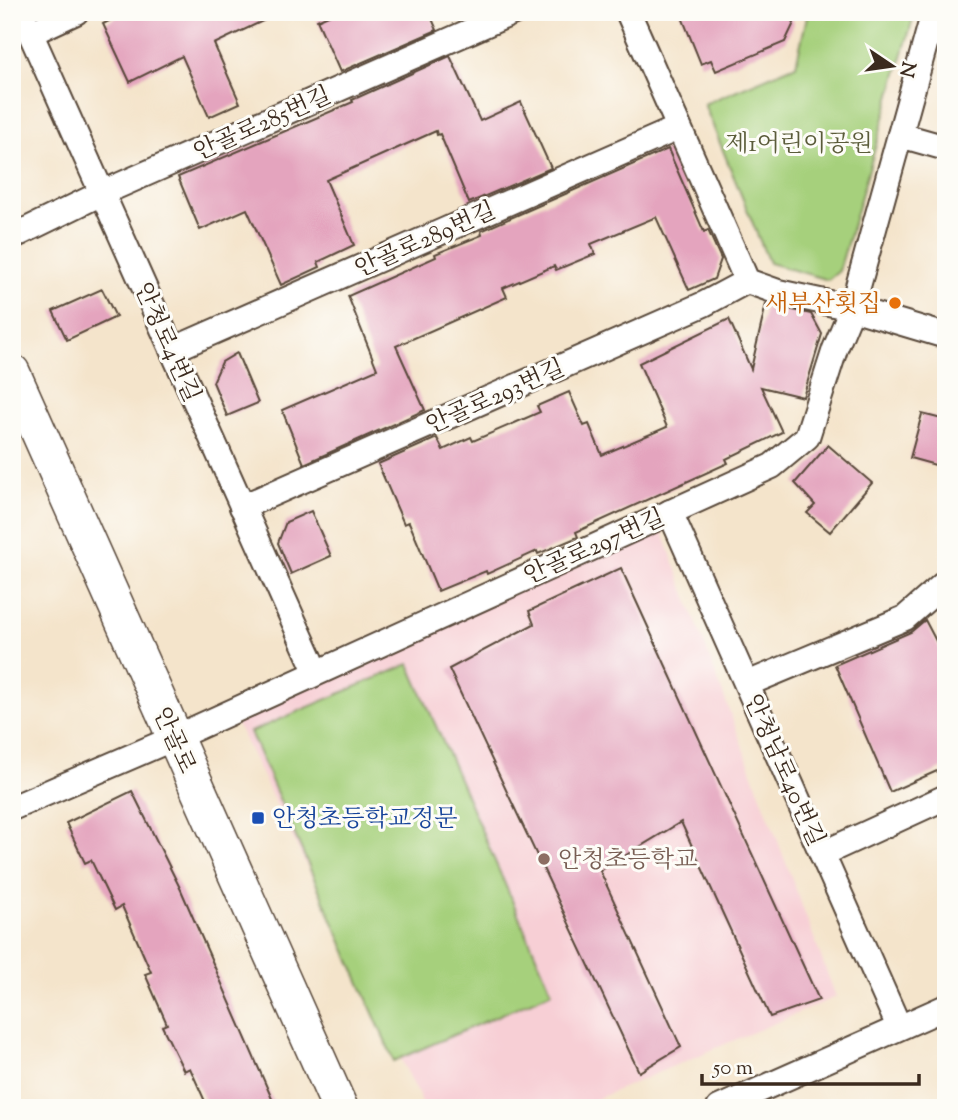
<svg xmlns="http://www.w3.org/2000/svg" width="958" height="1120" font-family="'Sorts Mill Goudy','Noto Serif KR',serif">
  <rect width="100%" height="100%" fill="#fdfcf7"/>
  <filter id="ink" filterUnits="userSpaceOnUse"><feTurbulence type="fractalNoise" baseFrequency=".0143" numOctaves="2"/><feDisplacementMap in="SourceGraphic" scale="14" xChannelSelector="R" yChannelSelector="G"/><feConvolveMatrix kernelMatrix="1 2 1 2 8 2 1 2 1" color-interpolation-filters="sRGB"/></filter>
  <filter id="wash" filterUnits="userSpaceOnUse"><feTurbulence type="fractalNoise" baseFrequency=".00686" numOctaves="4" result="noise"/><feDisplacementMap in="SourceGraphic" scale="28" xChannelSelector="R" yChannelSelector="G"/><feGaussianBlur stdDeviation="1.57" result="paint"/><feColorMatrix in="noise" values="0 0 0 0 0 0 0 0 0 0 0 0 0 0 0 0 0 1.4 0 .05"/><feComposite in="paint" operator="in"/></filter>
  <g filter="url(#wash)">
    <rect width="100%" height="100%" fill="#f4e4cb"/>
    <!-- built -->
    <path fill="#f7cfd5" d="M660 525 836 997 575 1108H425L235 720Z"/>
    <!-- green -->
    <g fill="#a6d07c" stroke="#707d4d" stroke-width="2">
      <path d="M808 12H909L913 19 839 271 828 280 769 263 704 104 796 65Z"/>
      <path d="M409 664 552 992 394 1061 250 732Z"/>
    </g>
    <g id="blocks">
      <!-- building -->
      <g fill="#e4a4be">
        <path d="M126 12H282L214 44 240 103 209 117 182 56 130 82 103 24Z"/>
        <path d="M335 12H429L437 30 340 72 317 20Z"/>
        <path d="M680 12H789L794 23 785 42 716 71 711 60 701 64Z"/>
        <path d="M450 56 480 121 521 102 551 168 469 203 440 134 437 135 436 131 326 180 354 245 318 262 320 267 281 285 247 209 200 230 178 177 353 102 352 100Z"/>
        <path d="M668 149 704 232 708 230 721 259 714 279 689 290 656 217 591 244 595 254 556 270 554 266 503 288 507 297 396 346 425 410 304 464 282 410 377 369 348 296 436 257 435 254 482 235 481 231Z"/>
        <path d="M102 289 116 317 67 340 53 311Z"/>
        <path d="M766 304 811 314 822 334 803 397 761 387 782 432 726 459 728 463 576 532 578 537 538 554 537 551 487 574 486 571 438 591 409 522 404 524 378 464 437 438 443 450 471 437 473 441 540 412 537 406 569 392 584 426 589 424 602 455 667 427 639 363 729 319 751 369Z"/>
        <path d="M237 353 258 403 227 416 213 382 222 362Z"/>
        <path d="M922 414 946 420V468L910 458Z"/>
        <path d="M828 445 872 483 830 532 807 513 815 505 795 483Z"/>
        <path d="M311 511 331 556 291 574 278 543 286 522Z"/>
        <path d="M621 568 819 1000 770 1017 681 822 600 871 681 1047 639 1072 449 669 534 624 529 611Z"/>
        <path d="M925 620 946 660V767L890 792 835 665 911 632Z"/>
        <path d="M132 791 181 890 276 1108H208L190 1068 184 1071 162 1026 167 1024 145 974 151 972 122 906 115 910 91 860 85 863 66 823Z"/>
      </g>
    </g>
  </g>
  <g filter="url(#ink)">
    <use href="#blocks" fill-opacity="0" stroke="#574638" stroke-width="2"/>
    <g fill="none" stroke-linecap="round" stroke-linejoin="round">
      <defs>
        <g id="street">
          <path d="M21 12 316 671"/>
          <path d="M628 12 747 281 778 292 852 308 946 336"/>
          <path d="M31 33 76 12"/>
          <path d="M900 135 946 148"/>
          <path d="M12 237 102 193 514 12"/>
          <path d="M172 350 678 128"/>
          <path d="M242 507 704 304 747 281"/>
          <path d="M670 512 899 1027"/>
          <path d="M747 684 905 618 946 582"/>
          <path d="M12 808 174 738 772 466 807 437 835 349 852 308 934 12"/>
          <path d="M822 854 946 797"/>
          <path d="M719 1108 946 1007"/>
        </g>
        <path id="secondary" d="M12 372 340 1108"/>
      </defs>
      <!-- street casing -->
      <use href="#street" stroke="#574638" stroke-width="28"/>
      <!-- secondary casing -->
      <use href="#secondary" stroke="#574638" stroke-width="38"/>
      <!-- street -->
      <use href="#street" stroke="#fff" stroke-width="24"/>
      <!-- secondary -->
      <use href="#secondary" stroke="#fff" stroke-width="35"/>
    </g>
  </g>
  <!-- markers -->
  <circle fill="#e8710a" stroke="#fdfcf7" stroke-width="2.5" cx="895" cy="303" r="7"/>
  <rect fill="#1a4fb4" stroke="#fdfcf7" stroke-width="2.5" x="251" y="811" width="14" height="14" rx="3.5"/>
  <circle fill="#8d6e63" stroke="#fdfcf7" stroke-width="2.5" cx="544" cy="859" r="7"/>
  <g text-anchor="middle" stroke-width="6" stroke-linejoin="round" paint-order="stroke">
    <!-- street labels -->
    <g font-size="24" fill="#3b2a1e" stroke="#fdfcf7">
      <text transform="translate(262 123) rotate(-24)" y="8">안골로285번길</text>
      <text transform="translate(425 239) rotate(-24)" y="8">안골로289번길</text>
      <text transform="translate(168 342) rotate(66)" y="8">안청로4번길</text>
      <text transform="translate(495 396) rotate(-24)" y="8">안골로293번길</text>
      <text transform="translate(594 546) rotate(-24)" y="8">안골로297번길</text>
      <text transform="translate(175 740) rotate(66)" y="8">안골로</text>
      <text transform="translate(785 770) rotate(66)" y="8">안청남로40번길</text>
    </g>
    <!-- park labels -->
    <g font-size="24" fill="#5b5c3a" stroke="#fdfcf7">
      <text x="799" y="151">제1어린이공원</text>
    </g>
    <!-- food labels -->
    <g font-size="24" fill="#c56008" stroke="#fdfcf7" text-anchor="end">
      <text x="881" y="311">새부산횟집</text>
    </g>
    <!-- transit labels -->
    <g font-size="24" fill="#164399" stroke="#fdfcf7" text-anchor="start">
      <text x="272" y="826">안청초등학교정문</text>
    </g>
    <!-- education labels -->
    <g font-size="24" fill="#785e54" stroke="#fdfcf7" text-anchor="start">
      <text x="558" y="867">안청초등학교</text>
    </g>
  </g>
  <!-- margin -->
  <rect width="958" height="1120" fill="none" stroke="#fdfcf7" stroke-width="42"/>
  <!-- north arrow -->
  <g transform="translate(892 66) rotate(103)" stroke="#fdfcf7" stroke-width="5" paint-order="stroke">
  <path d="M0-5L12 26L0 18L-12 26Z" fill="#3b2a1e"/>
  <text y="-10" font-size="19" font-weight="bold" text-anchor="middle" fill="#3b2a1e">N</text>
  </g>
  <!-- scale -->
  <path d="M702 1074v10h217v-10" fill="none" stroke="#3b2a1e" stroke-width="3.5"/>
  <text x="713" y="1074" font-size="21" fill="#3b2a1e" stroke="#fdfcf7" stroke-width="5" paint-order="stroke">50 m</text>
</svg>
